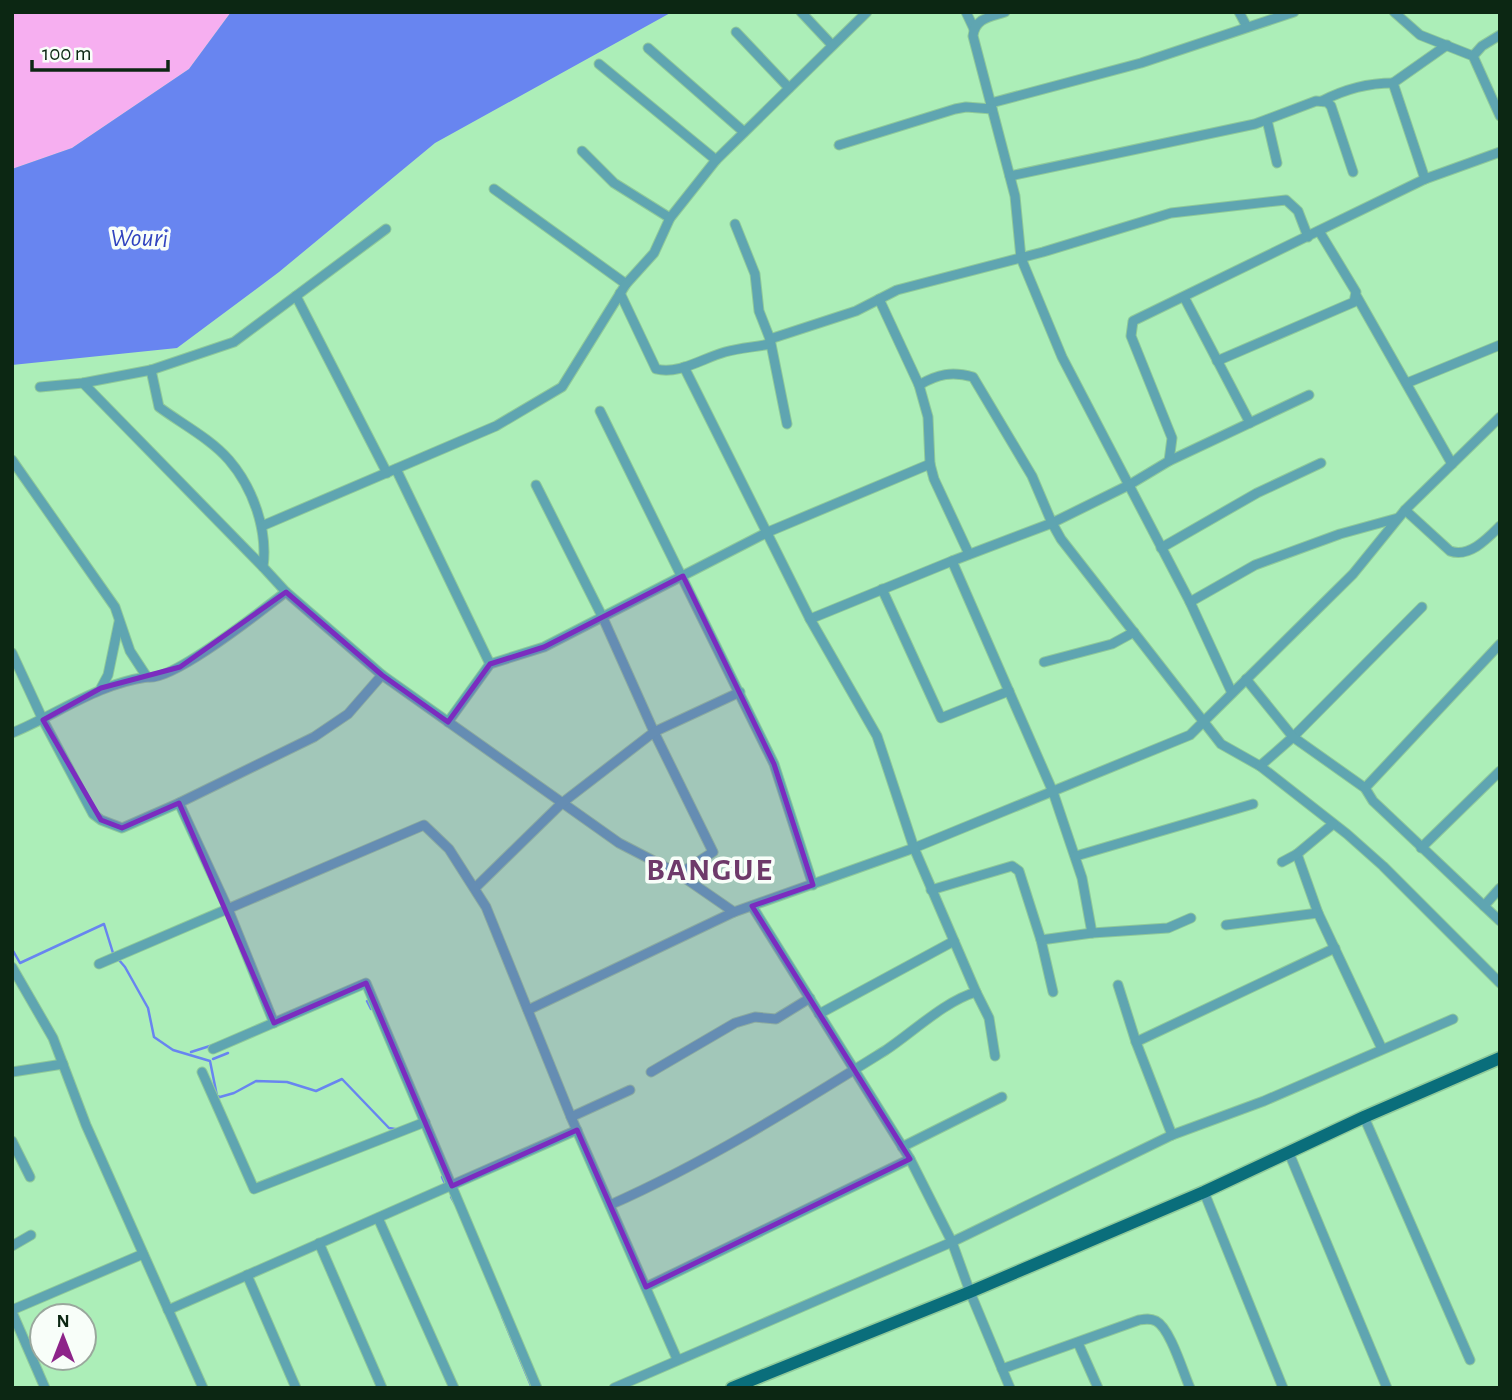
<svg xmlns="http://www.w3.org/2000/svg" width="1512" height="1400" font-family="'Alegreya Sans',sans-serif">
  <rect width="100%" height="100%" fill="#aceeb8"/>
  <!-- green -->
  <path fill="#f6aff0" d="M12 12H231L189 69 72 148 12 169Z"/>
  <!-- water -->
  <path fill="#6885f0" d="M231 12H672L435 143 279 272 177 348 12 365V169L72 148 189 69Z"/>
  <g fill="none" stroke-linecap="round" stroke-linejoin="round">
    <!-- stream -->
    <g stroke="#6885f0" stroke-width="2.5">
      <path d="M12 949 20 963 104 924 113 953 125 967 148 1008 154 1037 173 1050 210 1061 217 1096 220 1097 234 1093 256 1081 287 1082 316 1091 342 1079 389 1128 395 1129"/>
      <path d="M367 1001 371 1009"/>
      <path d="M191 1052 213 1045"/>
      <path d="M213 1059 228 1053"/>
      <path d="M442 1177 446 1186"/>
      <path d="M451 1197 455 1204"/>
      <path d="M502 1316 532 1388"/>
    </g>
    <defs>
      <g id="minor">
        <path d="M801 12 832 45"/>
        <path d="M966 12 974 29"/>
        <path d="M1005 12C990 17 975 18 973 36L1015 196 1021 258 1062 357 1190 602 1232 693"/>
        <path d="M1239 12 1247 27"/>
        <path d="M1394 12 1420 35 1473 56 1500 116"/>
        <path d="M736 32 789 88"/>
        <path d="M648 48 744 132"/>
        <path d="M1473 56 1482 46 1500 35"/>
        <path d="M1322 101C1345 89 1367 83 1393 83"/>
        <path d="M991 103 1141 63 1294 12"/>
        <path d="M1267 120 1277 163"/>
        <path d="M839 145 955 109 966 107 992 109"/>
        <path d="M582 151 614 183 670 218"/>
        <path d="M716 160 867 12"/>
        <path d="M1010 176 1255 124 1316 101 1327 102 1331 106 1353 172"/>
        <path d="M1425 179 1393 83 1447 45"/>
        <path d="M494 189 626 284"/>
        <path d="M735 224 755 274 759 311 770 339 787 424"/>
        <path d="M620 293 656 369C679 375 703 358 725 352 739 348 755 347 770 344"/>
        <path d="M296 296 387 473"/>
        <path d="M1184 297 1250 423"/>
        <path d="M1357 297 1452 464"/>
        <path d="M879 299 919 385 928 417 930 464 934 479 969 554"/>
        <path d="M770 339 856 311 897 290 1043 252 1171 213 1286 200 1298 211 1308 237"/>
        <path d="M1217 361 1354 302 1356 292 1319 231"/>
        <path d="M151 370 159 407C182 424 211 439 229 460 253 488 268 530 263 567L286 592 382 675 619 843 679 874 734 912"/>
        <path d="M83 383 263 567"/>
        <path d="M1407 383 1500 345"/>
        <path d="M40 387 83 383 151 370 234 342 386 229"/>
        <path d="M1309 395 1169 461 1129 485 1052 523 1061 539 1221 744 1260 766 1293 737 1422 607"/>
        <path d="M600 411 774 764 813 885"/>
        <path d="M12 460 115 607 130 651 147 677C171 683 262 610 286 592"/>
        <path d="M1169 461 1172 438 1131 336 1133 321 1425 179 1500 152"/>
        <path d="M396 469 490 664"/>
        <path d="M536 485 603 618 654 732 713 852 679 874"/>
        <path d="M1405 510 1450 551C1469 558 1487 539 1500 526"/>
        <path d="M262 526 496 426 562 387 626 284 654 253 670 218 716 160 599 64"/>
        <path d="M1161 548 1257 493 1321 463"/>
        <path d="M952 561 1053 792 1082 878 1092 933"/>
        <path d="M882 589 941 718 1009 691"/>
        <path d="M1190 602 1255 565 1340 534 1398 518"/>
        <path d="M810 619 952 561 1052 523 1032 476 973 377C952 371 938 374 919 385"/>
        <path d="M12 653 43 720 93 814 101 820 122 828 179 803 314 737 348 714 382 675"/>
        <path d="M1044 662 1112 644 1134 632"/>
        <path d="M1246 679 1293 737 1365 788 1373 801 1484 906"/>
        <path d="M101 688 108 675 119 622"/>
        <path d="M448 722 490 664 544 647 768 532 930 464"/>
        <path d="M12 733C58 714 97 684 147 677"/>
        <path d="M1260 766 1347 834 1383 866 1500 983"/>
        <path d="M1365 788 1500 644"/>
        <path d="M179 803 228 909 274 1023"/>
        <path d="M1421 848 1500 771"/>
        <path d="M1297 854 1318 913 1382 1049"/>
        <path d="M1076 856 1253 804"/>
        <path d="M1282 862 1297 854 1333 824"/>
        <path d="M475 888 562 803 654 732 740 692"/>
        <path d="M1500 888 1484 906 1500 921"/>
        <path d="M931 890 1012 866 1019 871 1041 940 1053 992"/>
        <path d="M752 906 910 1159 952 1242 970 1292 1010 1388"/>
        <path d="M1226 925 1318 913"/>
        <path d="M1041 940 1092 933 1168 928 1191 918"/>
        <path d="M99 964 424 825 449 849 486 907 571 1117 677 1359"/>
        <path d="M12 967 53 1038 86 1125 203 1388"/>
        <path d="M1118 985 1136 1042 1172 1135"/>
        <path d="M976 992 989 1018 995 1056"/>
        <path d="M528 1010 734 912 914 848 1190 735 1353 574 1405 510 1500 417"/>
        <path d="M819 1014 954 941"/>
        <path d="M1136 1042 1335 948"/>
        <path d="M213 1049 366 983 537 1388"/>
        <path d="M12 1072 63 1064"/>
        <path d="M202 1072 254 1189 425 1122"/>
        <path d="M651 1072 735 1023 755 1017 776 1019 810 998"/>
        <path d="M571 1117 630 1090"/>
        <path d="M1364 1117 1470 1360"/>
        <path d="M12 1141 30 1177"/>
        <path d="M902 1147 1002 1097"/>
        <path d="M1289 1153 1387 1388"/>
        <path d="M1204 1192 1283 1388"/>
        <path d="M610 1205C707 1162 796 1106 886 1050 913 1032 945 1001 976 992L914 848 877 736 810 619 684 367"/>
        <path d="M378 1218 454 1388"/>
        <path d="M319 1243 382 1388"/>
        <path d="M12 1246 31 1235"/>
        <path d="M247 1275 296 1388"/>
        <path d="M646 1287 910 1159"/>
        <path d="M12 1310 143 1254"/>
        <path d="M168 1310 577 1130"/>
        <path d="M12 1312 45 1388"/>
        <path d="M1078 1343 1098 1388"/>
        <path d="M1002 1369 1139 1320C1145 1319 1150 1318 1156 1321 1170 1328 1183 1372 1190 1388"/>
        <path d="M614 1388 952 1242 1172 1135 1264 1101 1453 1019"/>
      </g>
      <path id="major" d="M732 1388 970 1292 1204 1192 1364 1117 1500 1058"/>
    </defs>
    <!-- minor casing -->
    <use href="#minor" stroke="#8fca9a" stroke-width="11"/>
    <!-- major casing -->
    <use href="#major" stroke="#8fca9a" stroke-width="15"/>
    <!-- minor -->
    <use href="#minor" stroke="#5fa5b1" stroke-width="9"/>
    <!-- major -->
    <use href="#major" stroke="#0a6e7b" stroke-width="12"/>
  </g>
  <!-- marked area -->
  <path fill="#7b2cbf" fill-opacity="0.2" stroke="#7b2cbf" stroke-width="5" stroke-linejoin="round" d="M683 576 774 764 813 885 752 906 910 1159 646 1287 577 1130 452 1186 366 983 274 1023 179 803 122 828 101 820 43 720 101 688 180 667 286 592 382 675 448 722 490 664 544 647Z"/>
  <g text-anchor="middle" stroke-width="7" stroke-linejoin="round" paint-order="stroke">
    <!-- water labels -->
    <g font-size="26" font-style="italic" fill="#3043bf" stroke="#f8fef9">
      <text x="139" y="246">Wouri</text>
    </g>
    <!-- district labels -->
    <g font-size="32" font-weight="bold" letter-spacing="2" fill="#6e3a6a" stroke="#f8fef9">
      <text x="710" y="880">BANGUE</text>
    </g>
  </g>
  <!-- border -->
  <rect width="1512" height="1400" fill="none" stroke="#0c2713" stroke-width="28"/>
  <!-- north arrow -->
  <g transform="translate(63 1337)"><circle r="33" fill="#f8fef9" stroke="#9aa89d" stroke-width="2"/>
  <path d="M0-5L12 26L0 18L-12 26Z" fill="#8d2489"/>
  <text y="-10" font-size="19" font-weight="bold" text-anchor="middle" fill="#0c2713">N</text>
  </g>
  <!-- scale -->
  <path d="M32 60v10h136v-10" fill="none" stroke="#0c2713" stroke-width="3.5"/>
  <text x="42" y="60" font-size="21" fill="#0c2713" stroke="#f8fef9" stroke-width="5" paint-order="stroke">100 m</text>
</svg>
